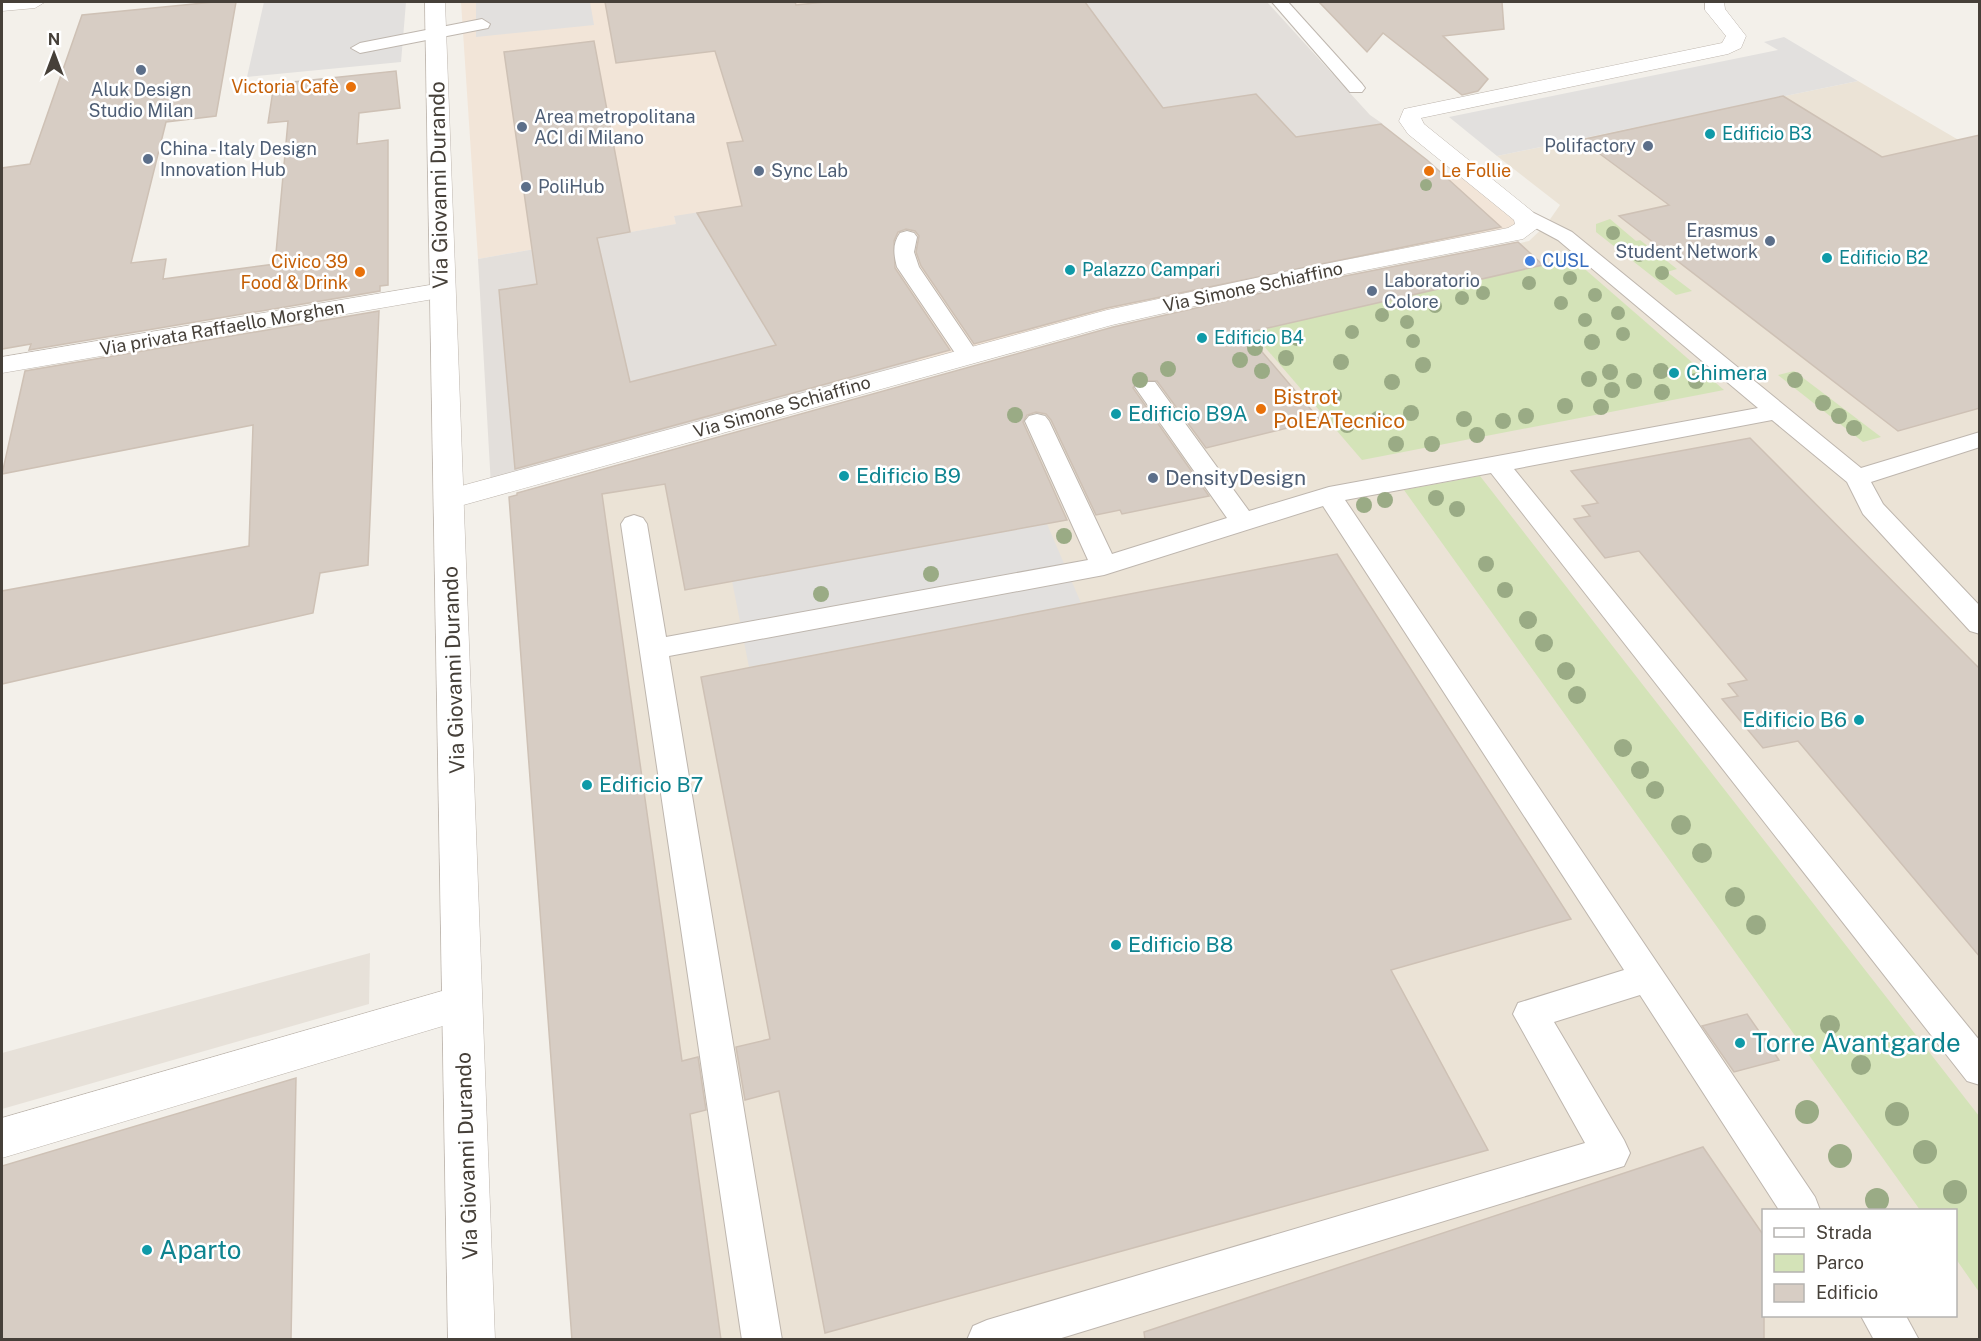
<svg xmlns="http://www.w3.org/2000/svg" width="1981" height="1341" font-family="'Public Sans',sans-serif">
  <rect width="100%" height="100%" fill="#f3f0ea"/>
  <!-- residential -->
  <path fill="#e7e1d9" d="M370 953 369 1004 2 1109V1053Z"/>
  <!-- commercial -->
  <path fill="#f2e5d8" d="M461 2H902L992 176 1191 219 1470 172 1527 227 920 365 842 256 674 217 677 224 478 259Z"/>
  <!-- industrial -->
  <g fill="#e3dfdb">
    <path d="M902 2H1267L1370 115 1383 124 1136 161 992 176Z"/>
    <path d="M852 189 842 257 920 365 491 486 478 259 676 224 674 216Z"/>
  </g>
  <!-- education -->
  <path fill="#ebe3d6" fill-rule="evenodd" d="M1858 81 1979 152V1339H572L509 497 1146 324 1529 241 1546 225 1560 205 1497 156ZM1764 1210H1956V1316H1764Z"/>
  <!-- green -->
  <g fill="#d4e3b8">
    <path d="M1610 219 1636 241 1640 240 1677 269 1667 272 1692 291 1676 295 1596 232V224Z"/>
    <path d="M1572 258 1724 390 1362 460 1251 331Z"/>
    <path d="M1794 371 1881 437 1863 442 1778 375Z"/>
    <path d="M1480 476 1979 1116V1292L1956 1259V1210H1920L1404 490Z"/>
  </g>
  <!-- parking -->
  <g fill="#e2e0de">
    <path d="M264 2H406L401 62 247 77Z"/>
    <path d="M476 2H590L594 25 476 37Z"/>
    <path d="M1784 37 1858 81 1497 156 1449 117 1778 50 1764 42Z"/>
    <path d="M1047 524 1081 603 749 667 732 581Z"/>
  </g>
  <!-- building -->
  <g fill="#d7cdc4" stroke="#cec1b5" stroke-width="1.5">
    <path d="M214 2H236L216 116 166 122 131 263 166 259 163 279 275 264 288 121 268 123 274 84 396 71 400 108 359 113 357 144 388 140V285L380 286V291L29 350 31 344 2 349V168L30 164 82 15Z"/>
    <path d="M605 2H795L796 5 825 2H1085L1163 108 1256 94 1296 137 1381 124 1427 160 1501 227 1107 308 974 344 921 266 916 252 919 236 915 231 906 229 898 232 894 241 895 268 950 350 515 469 499 290 537 284 504 52 594 41 630 232 597 238 630 382 776 345 697 213 742 206 727 143 743 141 715 51 616 63Z"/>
    <path d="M1319 2H1502L1504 29 1443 36 1488 79 1478 91 1462 95 1383 33 1367 52Z"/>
    <path d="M1783 96 1882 157 1980 135V408L1898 431 1619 216 1669 205 1581 140Z"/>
    <path d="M1518 242 1543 265 1246 333 1320 420 1206 448 1157 381H1137L1133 388 1209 496 1122 514 1120 510 1096 515 1051 420 1046 414 1036 412 1027 415 1023 422 1067 520 685 590 665 484 602 494 682 1061 698 1057 706 1110 690 1114 721 1340H572L509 497 517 495V493L1113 327 1279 289Z"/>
    <path d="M379 311 368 565 320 573 313 613 2 684V591L249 546 253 425 2 474 25 371Z"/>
    <path d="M1750 438 1980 669V957L1798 741 1763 748 1722 699 1738 696 1728 684 1747 680 1639 551 1605 558 1574 519 1590 516 1582 506 1598 503 1571 471Z"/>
    <path d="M1337 554 1571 919 1391 970 1488 1150 825 1333 779 1091 745 1100 736 1047 770 1039 701 677Z"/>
    <path d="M1747 1014 1779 1060 1734 1072 1702 1026Z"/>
    <path d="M296 1078 291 1340H2V1166Z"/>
    <path d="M1703 1147 1764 1236V1340H1145L1144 1332Z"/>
  </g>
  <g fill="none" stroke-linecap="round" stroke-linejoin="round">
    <defs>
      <g id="service">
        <path d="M1272 2H1288L1362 84 1365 88 1362 92H1350Z"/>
        <path d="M482 19 490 24 488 28 360 53 351 48 360 43Z"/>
        <path d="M1520 206 1572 232 1861 468 1980 432V447L1871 482 1883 504 1980 606V634L1970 631 1863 514 1847 482 1772 420 1514 469 1980 1041V1085L1967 1081 1491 473 1345 500 1815 1197 1820 1210H1779L1640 995 1554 1022 1624 1140 1630 1153 1624 1166 1055 1340H967L973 1326 987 1320 1585 1143 1513 1014 1518 1003 1624 970 1323 506 1104 575 669 656 782 1340H742L621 524 625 518 634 515 643 518 647 524 666 637 1088 560 1025 421 1029 416 1037 414 1045 416 1049 421 1112 554 1227 518 1135 387 1139 382H1155L1249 511 1329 487 1758 408 1558 240 1513 216 1510 212 1513 208Z"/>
        <path d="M907 231 914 233 917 237 914 252 919 267 978 354 975 359H959L897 267C894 255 892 244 900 233Z"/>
        <path d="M1861 1316H1906L1919 1340H1874Z"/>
      </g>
      <path id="pedestrian" d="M449 989 463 994 469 1007 463 1020 2 1158V1118Z"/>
      <g id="minor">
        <path d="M1705 2H1724L1725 9 1746 36 1741 48 1728 54 1421 118 1424 124 1533 212 1539 227 1523 239 1279 287 1112 325 449 509 439 506 434 499 439 492 1107 310 1279 273 1508 228 1515 224 1514 220 1408 134 1399 121 1404 109 1722 43 1726 36 1705 10Z"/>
        <path d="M442 283 451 286 455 291 451 296 2 373V357Z"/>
      </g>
      <g id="tertiary">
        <path d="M2 2H45L35 8 2 11Z"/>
        <path d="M425 2H445L495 1340H448Z"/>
      </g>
    </defs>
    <!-- service casing -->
    <use href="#service" stroke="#beb6ae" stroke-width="2"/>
    <!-- pedestrian casing -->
    <use href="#pedestrian" stroke="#beb6ae" stroke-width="1"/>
    <!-- minor casing -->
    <use href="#minor" stroke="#beb6ae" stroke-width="1"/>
    <!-- tertiary casing -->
    <use href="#tertiary" stroke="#beb6ae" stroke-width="1"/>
    <!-- service -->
    <use href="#service" fill="#fff" fill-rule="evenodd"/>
    <!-- pedestrian -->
    <use href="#pedestrian" fill="#fff" fill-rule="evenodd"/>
    <!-- minor -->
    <use href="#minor" fill="#fff" fill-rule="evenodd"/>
    <!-- tertiary -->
    <use href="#tertiary" fill="#fff" fill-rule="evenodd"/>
  </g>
  <!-- trees -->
  <g fill="#9aab85">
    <circle cx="1426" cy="185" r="6"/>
    <circle cx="1613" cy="233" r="7"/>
    <circle cx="1639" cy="255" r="7"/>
    <circle cx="1662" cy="273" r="7"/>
    <circle cx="1570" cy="278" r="7"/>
    <circle cx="1529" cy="283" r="7"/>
    <circle cx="1483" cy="293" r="7"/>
    <circle cx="1595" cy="295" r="7"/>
    <circle cx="1462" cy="298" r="7"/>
    <circle cx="1561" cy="303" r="7"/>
    <circle cx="1435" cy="306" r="7"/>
    <circle cx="1618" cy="313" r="7"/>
    <circle cx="1382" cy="315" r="7"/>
    <circle cx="1585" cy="320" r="7"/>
    <circle cx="1407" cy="322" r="7"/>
    <circle cx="1352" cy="332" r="7"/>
    <circle cx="1623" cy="334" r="7"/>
    <circle cx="1297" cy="339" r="7"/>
    <circle cx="1413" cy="341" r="7"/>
    <circle cx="1592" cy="342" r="8"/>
    <circle cx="1255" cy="348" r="8"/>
    <circle cx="1286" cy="358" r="8"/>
    <circle cx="1240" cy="360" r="8"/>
    <circle cx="1341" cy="362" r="8"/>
    <circle cx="1423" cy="365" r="8"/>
    <circle cx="1168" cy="369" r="8"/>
    <circle cx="1262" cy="371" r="8"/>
    <circle cx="1661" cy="371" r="8"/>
    <circle cx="1610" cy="372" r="8"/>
    <circle cx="1589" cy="379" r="8"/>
    <circle cx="1140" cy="380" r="8"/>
    <circle cx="1795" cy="380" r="8"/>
    <circle cx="1634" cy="381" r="8"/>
    <circle cx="1696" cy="381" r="8"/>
    <circle cx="1392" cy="382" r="8"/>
    <circle cx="1612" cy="390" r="8"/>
    <circle cx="1662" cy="392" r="8"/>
    <circle cx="1334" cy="396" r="8"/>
    <circle cx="1823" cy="403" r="8"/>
    <circle cx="1565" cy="406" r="8"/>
    <circle cx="1601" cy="407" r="8"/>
    <circle cx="1411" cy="413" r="8"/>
    <circle cx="1015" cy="415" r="8"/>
    <circle cx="1526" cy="416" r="8"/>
    <circle cx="1839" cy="416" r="8"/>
    <circle cx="1378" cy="419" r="8"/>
    <circle cx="1464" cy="419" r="8"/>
    <circle cx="1503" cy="421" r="8"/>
    <circle cx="1347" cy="425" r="8"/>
    <circle cx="1854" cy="428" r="8"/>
    <circle cx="1477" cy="435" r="8"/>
    <circle cx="1396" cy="444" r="8"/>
    <circle cx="1432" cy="444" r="8"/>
    <circle cx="1436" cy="498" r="8"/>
    <circle cx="1385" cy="500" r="8"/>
    <circle cx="1364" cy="505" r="8"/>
    <circle cx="1457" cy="509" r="8"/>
    <circle cx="1064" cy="536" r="8"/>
    <circle cx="1486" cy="564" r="8"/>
    <circle cx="931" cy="574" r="8"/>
    <circle cx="1505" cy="590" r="8"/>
    <circle cx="821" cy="594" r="8"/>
    <circle cx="1528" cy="620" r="9"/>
    <circle cx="1544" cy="643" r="9"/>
    <circle cx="1566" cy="671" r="9"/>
    <circle cx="1577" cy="695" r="9"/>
    <circle cx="1623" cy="748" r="9"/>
    <circle cx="1640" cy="770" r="9"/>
    <circle cx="1655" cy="790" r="9"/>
    <circle cx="1681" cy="825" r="10"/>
    <circle cx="1702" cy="853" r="10"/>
    <circle cx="1735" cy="897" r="10"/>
    <circle cx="1756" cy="925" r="10"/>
    <circle cx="1830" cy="1025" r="10"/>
    <circle cx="1861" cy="1065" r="10"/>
    <circle cx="1807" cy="1112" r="12"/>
    <circle cx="1897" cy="1114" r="12"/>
    <circle cx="1925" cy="1152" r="12"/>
    <circle cx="1840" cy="1156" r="12"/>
    <circle cx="1955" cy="1192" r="12"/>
    <circle cx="1877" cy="1200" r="12"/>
  </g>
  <!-- markers -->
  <g fill="#5c6f8a" stroke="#fff" stroke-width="2">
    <circle cx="141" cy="70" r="6"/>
    <circle cx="522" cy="127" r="6"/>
    <circle cx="1648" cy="146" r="6"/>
    <circle cx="148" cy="159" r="6"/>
    <circle cx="759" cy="171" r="6"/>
    <circle cx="526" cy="187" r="6"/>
    <circle cx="1770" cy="241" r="6"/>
    <circle cx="1372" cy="291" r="6"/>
    <circle cx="1153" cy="478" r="6"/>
  </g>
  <g fill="#e8710a" stroke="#fff" stroke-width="2">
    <circle cx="351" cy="87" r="6"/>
    <circle cx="1429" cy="171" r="6"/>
    <circle cx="360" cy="272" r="6"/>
    <circle cx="1261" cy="409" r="6"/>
  </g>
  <g fill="#0f9aa8" stroke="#fff" stroke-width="2">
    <circle cx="1710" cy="134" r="6"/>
    <circle cx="1827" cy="258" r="6"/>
    <circle cx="1070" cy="270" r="6"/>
    <circle cx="1202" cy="338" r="6"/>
    <circle cx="1674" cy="373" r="6"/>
    <circle cx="1116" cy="414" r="6"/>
    <circle cx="844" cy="476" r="6"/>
    <circle cx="1859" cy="720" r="6"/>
    <circle cx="587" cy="785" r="6"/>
    <circle cx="1116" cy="945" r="6"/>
    <circle cx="1740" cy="1043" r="6"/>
    <circle cx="147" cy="1250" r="6"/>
  </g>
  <circle fill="#3f7fe0" stroke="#fff" stroke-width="2" cx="1530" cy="261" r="6"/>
  <g text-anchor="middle" stroke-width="5" stroke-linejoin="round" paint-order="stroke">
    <!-- far-food labels -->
    <g font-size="18" fill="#c56008" stroke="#fff" text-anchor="end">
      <text x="339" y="93">Victoria Cafè</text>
      <text x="1441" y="177" text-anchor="start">Le Follie</text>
      <text x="348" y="268">Civico 39<tspan x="348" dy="21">Food &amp; Drink</tspan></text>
    </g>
    <!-- far-service labels -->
    <g font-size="18" fill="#4e5e75" stroke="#fff" text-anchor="start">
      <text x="141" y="96" text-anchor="middle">Aluk Design<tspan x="141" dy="21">Studio Milan</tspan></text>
      <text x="534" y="123">Area metropolitana<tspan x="534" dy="21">ACI di Milano</tspan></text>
      <text x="1636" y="152" text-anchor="end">Polifactory</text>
      <text x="160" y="155">China - Italy Design<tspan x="160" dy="21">Innovation Hub</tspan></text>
      <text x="771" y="177">Sync Lab</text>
      <text x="538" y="193">PoliHub</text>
      <text x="1758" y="237" text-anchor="end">Erasmus<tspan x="1758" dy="21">Student Network</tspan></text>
      <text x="1384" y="287">Laboratorio<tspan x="1384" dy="21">Colore</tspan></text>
    </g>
    <!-- far-culture labels -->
    <g font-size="18" fill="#0d838f" stroke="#fff" text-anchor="start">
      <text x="1722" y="140">Edificio B3</text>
      <text x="1839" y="264">Edificio B2</text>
      <text x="1082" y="276">Palazzo Campari</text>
      <text x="1214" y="344">Edificio B4</text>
    </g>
    <!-- far-shop labels -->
    <g font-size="18" fill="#366cbe" stroke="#fff" text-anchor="start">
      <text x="1542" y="267">CUSL</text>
    </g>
    <!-- far-street labels -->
    <g font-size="18" fill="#464039" stroke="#fff">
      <text transform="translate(1253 287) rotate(-12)" y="6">Via Simone Schiaffino</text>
      <text transform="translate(222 328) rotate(-10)" y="6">Via privata Raffaello Morghen</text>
      <text transform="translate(782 407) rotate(-16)" y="6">Via Simone Schiaffino</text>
    </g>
    <!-- street labels -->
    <g font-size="21" fill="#464039" stroke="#fff">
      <text transform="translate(439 185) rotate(-91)" y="7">Via Giovanni Durando</text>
      <text transform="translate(454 670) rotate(-92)" y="7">Via Giovanni Durando</text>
      <text transform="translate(467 1156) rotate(-92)" y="7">Via Giovanni Durando</text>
    </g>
    <!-- culture labels -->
    <g font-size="21" fill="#0d838f" stroke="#fff" text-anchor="start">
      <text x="1686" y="380">Chimera</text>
      <text x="1128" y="421">Edificio B9A</text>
      <text x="856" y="483">Edificio B9</text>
      <text x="1847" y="727" text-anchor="end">Edificio B6</text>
      <text x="599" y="792">Edificio B7</text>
      <text x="1128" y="952">Edificio B8</text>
    </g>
    <!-- food labels -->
    <g font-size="21" fill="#c56008" stroke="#fff" text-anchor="start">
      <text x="1273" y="404">Bistrot<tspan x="1273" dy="24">PolEATecnico</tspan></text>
    </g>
    <!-- service labels -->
    <g font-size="21" fill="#4e5e75" stroke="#fff" text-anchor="start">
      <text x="1165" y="485">DensityDesign</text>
    </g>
    <!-- near-culture labels -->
    <g font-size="26" fill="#0d838f" stroke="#fff" text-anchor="start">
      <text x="1752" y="1052">Torre Avantgarde</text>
      <text x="159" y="1259">Aparto</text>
    </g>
  </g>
  <!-- border -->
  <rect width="1981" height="1341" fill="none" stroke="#464039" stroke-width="6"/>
  <!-- legend -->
  <rect x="1762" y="1209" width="195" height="108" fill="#ffffff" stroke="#b5b3b0" stroke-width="1.5"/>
  <rect x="1774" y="1228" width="30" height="9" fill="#ffffff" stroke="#b5b3b0" stroke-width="1.5"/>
  <text x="1816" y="1239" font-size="18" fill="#464039">Strada</text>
  <rect x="1774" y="1254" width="30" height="18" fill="#d4e3b8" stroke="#b5b3b0" stroke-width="1.5"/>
  <text x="1816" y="1269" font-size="18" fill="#464039">Parco</text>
  <rect x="1774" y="1284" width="30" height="18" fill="#d7cdc4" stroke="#b5b3b0" stroke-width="1.5"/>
  <text x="1816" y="1299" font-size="18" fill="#464039">Edificio</text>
  <!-- north arrow -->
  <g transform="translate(54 54)" stroke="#ffffff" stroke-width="4.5" paint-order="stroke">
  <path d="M0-4.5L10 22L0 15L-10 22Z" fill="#464039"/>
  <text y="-9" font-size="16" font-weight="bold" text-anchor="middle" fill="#464039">N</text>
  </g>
</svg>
